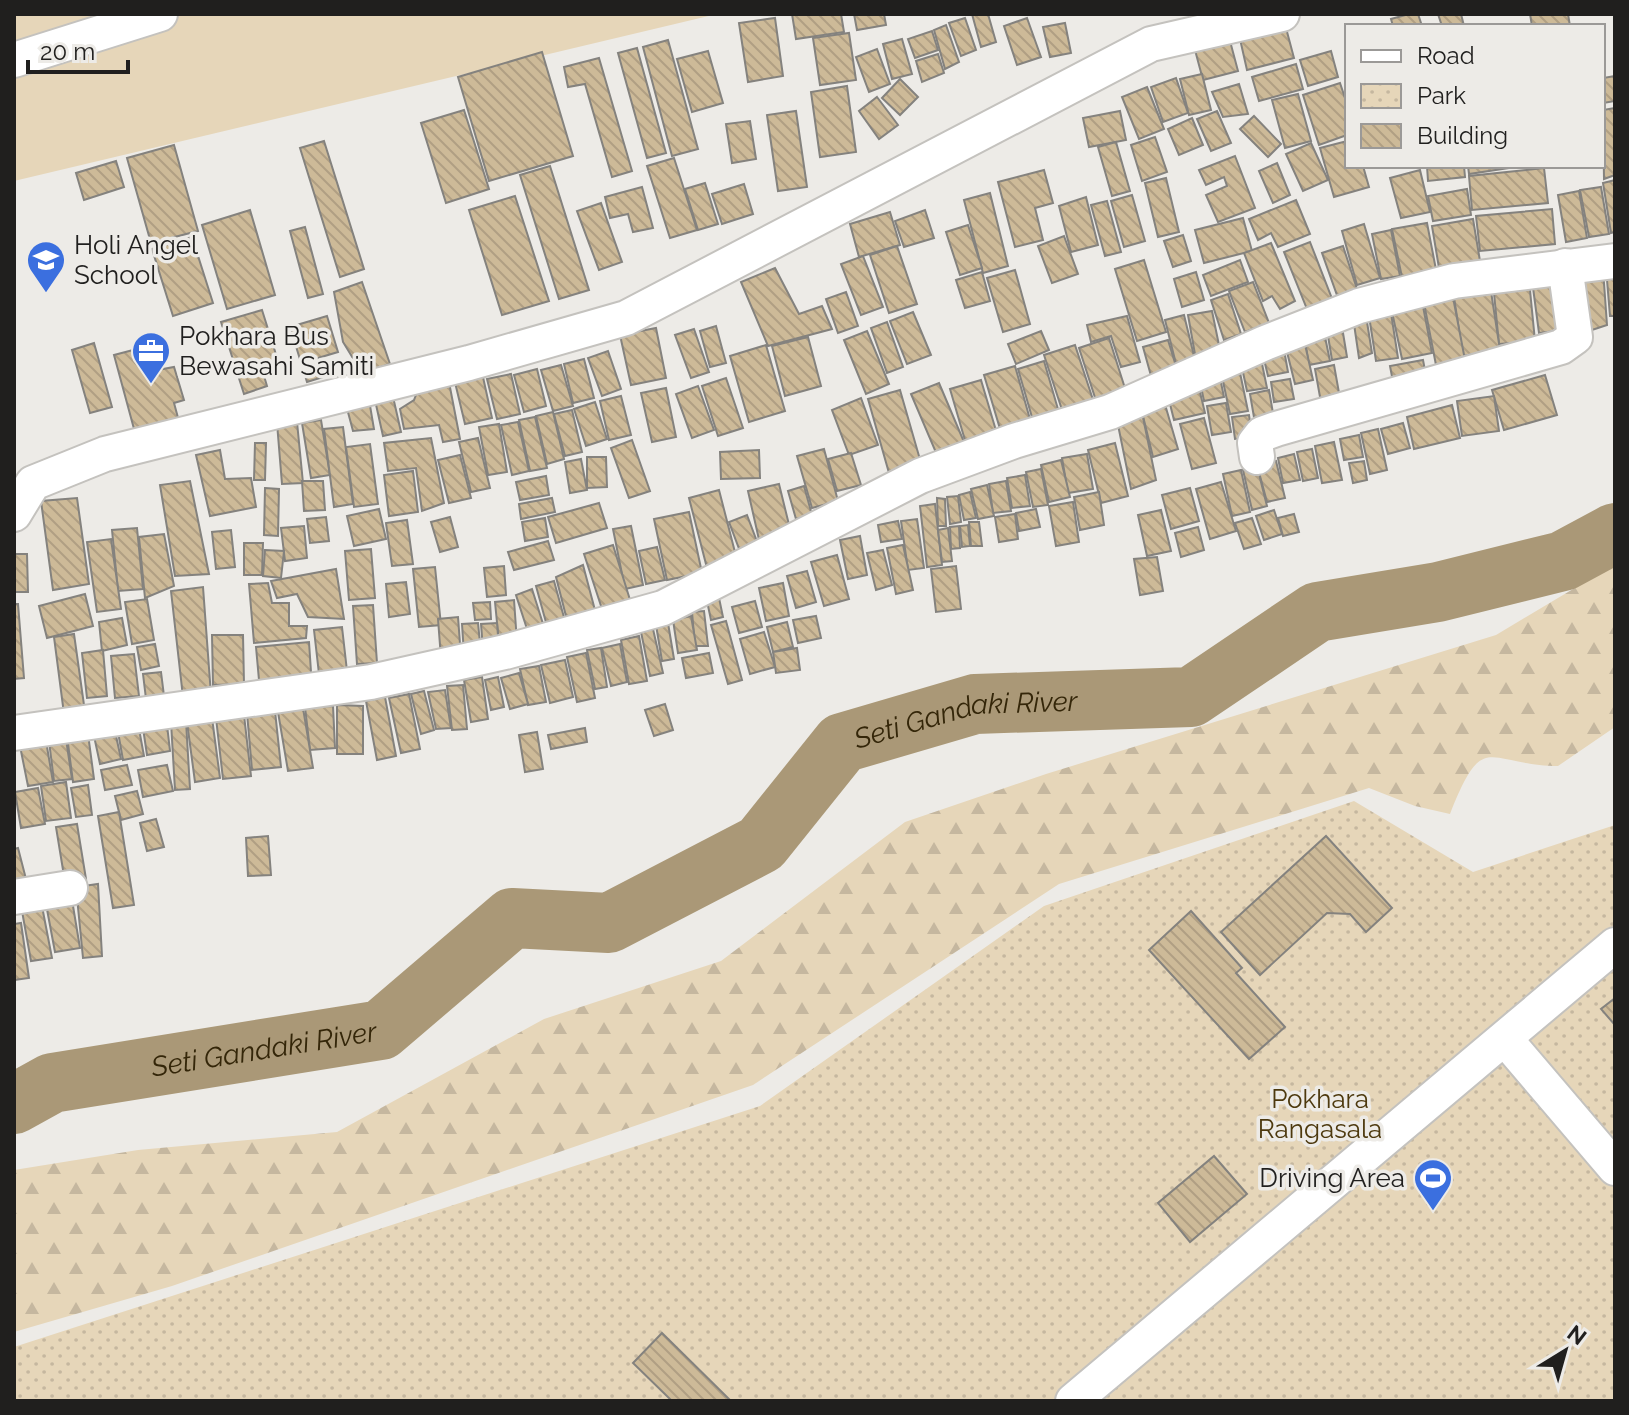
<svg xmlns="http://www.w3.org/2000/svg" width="1629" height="1415" font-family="Raleway,sans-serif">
  <defs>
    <pattern id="forest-firs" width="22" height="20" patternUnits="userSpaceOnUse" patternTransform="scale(2)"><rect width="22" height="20" fill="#e6d6b9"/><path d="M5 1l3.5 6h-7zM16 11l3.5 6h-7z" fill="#c5b79f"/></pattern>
    <pattern id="park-dots" width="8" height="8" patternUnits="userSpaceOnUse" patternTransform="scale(2)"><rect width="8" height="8" fill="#e6d6b9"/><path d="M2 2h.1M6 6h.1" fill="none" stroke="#c5b79f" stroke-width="1.8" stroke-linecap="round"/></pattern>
    <pattern id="building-back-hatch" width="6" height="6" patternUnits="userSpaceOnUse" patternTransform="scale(2)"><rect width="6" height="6" fill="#cdba98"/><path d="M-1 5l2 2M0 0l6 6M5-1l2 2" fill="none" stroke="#b09f83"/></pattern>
  </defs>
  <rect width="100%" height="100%" fill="#edebe7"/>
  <!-- green -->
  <path fill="#e6d6b9" d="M14 14H717L14 181Z"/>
  <!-- forest -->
  <path fill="url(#forest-firs)" d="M1615 564V727L1558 766C1486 765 1484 728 1450 814L1415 806 1369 788 1059 884 753 1085 172 1286 14 1332V1170L138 1150 337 1132 544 1019 721 961 905 822 1046 774 1496 635Z"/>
  <!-- park -->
  <path fill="url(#park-dots)" d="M1354 801 1473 872 1615 825V1401H14V1347L760 1106 1044 906Z"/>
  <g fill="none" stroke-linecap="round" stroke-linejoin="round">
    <!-- river -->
    <path stroke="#aa9877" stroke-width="60" id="s1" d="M14 1104 52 1083 381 1030 512 918 609 923 761 844 842 743 975 704 1191 697 1317 612 1438 592 1563 561 1615 533"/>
  </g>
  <!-- building -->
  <g fill="url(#building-back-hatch)" stroke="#84827e" stroke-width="2">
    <path d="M792 14H841L844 32 796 39Z"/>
    <path d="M854 14H884L886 25 857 30Z"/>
    <path d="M972 14H988L996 42 981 47Z"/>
    <path d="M1409 14H1418L1422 26H1393L1391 19Z"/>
    <path d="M1438 14H1461L1464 26H1442Z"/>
    <path d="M1530 14H1568L1570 26H1532Z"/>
    <path d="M775 18 783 76 748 82 739 23Z"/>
    <path d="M965 18 976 50 961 56 949 23Z"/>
    <path d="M1027 18 1041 57 1017 65 1004 26Z"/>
    <path d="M1065 23 1071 53 1050 57 1043 27Z"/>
    <path d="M946 25 959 62 945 69 934 30Z"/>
    <path d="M1286 28 1294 58 1247 70 1240 39Z"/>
    <path d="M932 31 938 50 915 58 908 39Z"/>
    <path d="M849 33 856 80 820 85 813 38Z"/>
    <path d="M902 39 912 74 892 79 883 44Z"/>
    <path d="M668 40 698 149 672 156 643 47Z"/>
    <path d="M1230 41 1238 71 1203 80 1195 50Z"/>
    <path d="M637 48 666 153 647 158 618 53Z"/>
    <path d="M877 49 890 84 869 92 856 57Z"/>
    <path d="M708 51 723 103 692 112 677 59Z"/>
    <path d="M1331 51 1338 77 1308 86 1300 60Z"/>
    <path d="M542 52 573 156 489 181 458 77Z"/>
    <path d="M938 54 944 73 922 82 916 61Z"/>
    <path d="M599 58 632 171 612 177 585 84 568 87 564 67Z"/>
    <path d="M1296 64 1303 89 1259 101 1252 77Z"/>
    <path d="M1202 74 1211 110 1189 115 1180 79Z"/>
    <path d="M1615 76V101L1603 103V78Z"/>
    <path d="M1176 78 1188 113 1163 122 1151 87Z"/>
    <path d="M900 79 918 97 900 115 882 98Z"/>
    <path d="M1340 83 1347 104V135L1319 145 1303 95Z"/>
    <path d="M1239 84 1248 114 1223 117 1212 92Z"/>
    <path d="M847 86 856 152 820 157 811 92Z"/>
    <path d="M1147 87 1164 129 1139 139 1122 97Z"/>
    <path d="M1298 94 1311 141 1285 148 1272 100Z"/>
    <path d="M877 97 898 125 879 139 859 111Z"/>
    <path d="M1615 108V175L1604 179 1603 110Z"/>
    <path d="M464 110 489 189 446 203 421 123Z"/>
    <path d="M796 111 807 187 778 191 767 115Z"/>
    <path d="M1120 111 1126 140 1089 147 1083 118Z"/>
    <path d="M1217 111 1231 143 1211 151 1197 119Z"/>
    <path d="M1254 116 1281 144 1268 157 1240 129Z"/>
    <path d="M1192 118 1203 145 1179 155 1168 129Z"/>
    <path d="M750 121 756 159 732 163 726 124Z"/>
    <path d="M1155 137 1167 172 1142 181 1131 145Z"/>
    <path d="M324 141 364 269 340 277 300 148Z"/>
    <path d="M1347 141V166H1363L1369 187 1334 197 1320 148Z"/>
    <path d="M1116 142 1130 191 1112 196 1098 147Z"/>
    <path d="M1311 143 1328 180 1303 191 1286 154Z"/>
    <path d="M174 145 198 231 151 243 127 158Z"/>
    <path d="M1235 156 1255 208 1218 222 1206 195 1227 186 1224 177 1206 185 1199 170Z"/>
    <path d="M674 158 697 230 670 238 647 166Z"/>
    <path d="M116 161 124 187 84 200 76 173Z"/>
    <path d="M1277 163 1290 195 1273 203 1259 171Z"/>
    <path d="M550 166 589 290 559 299 520 175Z"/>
    <path d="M1427 166H1464L1465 177 1428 181Z"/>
    <path d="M1468 166H1522L1469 174Z"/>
    <path d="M1544 168 1548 203 1472 210 1469 176Z"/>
    <path d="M1044 170 1053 203 1035 208 1043 240 1015 247 998 182Z"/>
    <path d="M1420 170 1430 212 1401 218 1390 178Z"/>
    <path d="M1166 178 1179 232 1158 237 1145 183Z"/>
    <path d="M1615 180V232L1611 233 1603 183Z"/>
    <path d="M705 183 718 224 698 230 685 189Z"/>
    <path d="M744 184 753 214 722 224 712 194Z"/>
    <path d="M642 187 653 228 633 232 628 214 610 218 605 197Z"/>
    <path d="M1601 187 1609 234 1589 237 1580 190Z"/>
    <path d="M1467 189 1471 215 1433 221 1428 196Z"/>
    <path d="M1579 191 1587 238 1566 242 1558 195Z"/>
    <path d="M990 193 1008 266 983 273 964 200Z"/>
    <path d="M1132 195 1145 241 1124 247 1111 201Z"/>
    <path d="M515 196 549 301 502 315 469 210Z"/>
    <path d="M1086 197 1098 245 1071 252 1059 206Z"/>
    <path d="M1296 200 1310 234 1278 247 1271 233 1258 240 1249 219Z"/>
    <path d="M1107 201 1121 252 1105 256 1091 205Z"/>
    <path d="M601 203 622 262 599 270 577 211Z"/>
    <path d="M1552 209 1555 244 1480 251 1476 216Z"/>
    <path d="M250 210 275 295 227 309 202 225Z"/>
    <path d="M925 210 934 238 904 247 895 221Z"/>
    <path d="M890 212 900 245 859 257 850 224Z"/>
    <path d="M1243 218 1252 251 1204 263 1195 230Z"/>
    <path d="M1473 219 1480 261 1439 268 1432 226Z"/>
    <path d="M1427 223 1438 280 1404 287 1392 229Z"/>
    <path d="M1364 224 1380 278 1357 285 1342 231Z"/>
    <path d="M968 225 982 268 960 275 946 232Z"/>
    <path d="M305 227 323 294 308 298 290 231Z"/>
    <path d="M1391 230 1400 276 1381 279 1372 234Z"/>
    <path d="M1183 235 1191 261 1173 267 1164 241Z"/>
    <path d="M1064 236 1078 274 1052 283 1038 246Z"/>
    <path d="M192 237 213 303 173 316 152 249Z"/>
    <path d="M1310 242 1336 309 1311 319 1284 252Z"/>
    <path d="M1271 243 1295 301 1280 309 1272 296 1263 301 1244 253Z"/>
    <path d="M897 246 917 304 889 313 870 255Z"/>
    <path d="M1343 246 1358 292 1338 298 1322 253Z"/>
    <path d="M863 256 883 307 861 315 841 264Z"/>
    <path d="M1144 260 1166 332 1137 341 1115 269Z"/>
    <path d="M1240 260 1248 282 1211 296 1203 275Z"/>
    <path d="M1615 267V316H1610L1606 268Z"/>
    <path d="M775 268 799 314 822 306 832 329 768 346 741 282Z"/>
    <path d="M1603 269 1607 325 1580 334 1570 272Z"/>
    <path d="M1015 270 1030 324 1003 332 987 278Z"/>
    <path d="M982 272 990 301 965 308 956 280Z"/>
    <path d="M1196 272 1204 300 1182 307 1174 279Z"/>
    <path d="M1565 276 1572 329 1539 333 1532 280Z"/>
    <path d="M1529 280 1535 341 1499 344 1493 283Z"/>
    <path d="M362 282 390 364 362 373 343 342 334 292Z"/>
    <path d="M1253 282 1269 323 1245 332 1229 291Z"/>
    <path d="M1490 285 1500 350 1463 356 1453 291Z"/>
    <path d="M846 292 858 326 838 333 826 299Z"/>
    <path d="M1452 292 1465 360 1436 365 1423 298Z"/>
    <path d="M1228 294 1241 334 1224 340 1211 300Z"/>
    <path d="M1422 301 1432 353 1402 359 1391 307Z"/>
    <path d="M262 310 279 364 262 369 267 386 244 394 221 322Z"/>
    <path d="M1212 311 1221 355 1196 360 1188 315Z"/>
    <path d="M913 312 931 355 907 364 890 321Z"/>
    <path d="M1391 313 1398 358 1376 361 1369 316Z"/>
    <path d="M1184 315 1197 368 1178 372 1165 320Z"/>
    <path d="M327 316 338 352 318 358 323 377 307 382 290 327Z"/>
    <path d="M1127 316 1140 362 1121 367 1111 336 1091 342 1087 325Z"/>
    <path d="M887 322 903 367 887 373 871 328Z"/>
    <path d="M1367 322 1372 353 1359 358 1354 324Z"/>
    <path d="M716 326 726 363 710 367 700 331Z"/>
    <path d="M1342 327 1347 357 1332 360 1327 330Z"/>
    <path d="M656 328 666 378 631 385 620 335Z"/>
    <path d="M694 329 709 372 691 378 675 335Z"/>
    <path d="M867 331 889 384 866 394 844 340Z"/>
    <path d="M1041 331 1049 350 1016 364 1008 344Z"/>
    <path d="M1324 332 1330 361 1309 365 1304 335Z"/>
    <path d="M808 337 821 386 785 396 772 346Z"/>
    <path d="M1109 338 1130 404 1100 413 1079 348Z"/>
    <path d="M1168 340 1179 376 1153 383 1143 347Z"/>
    <path d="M1304 340 1313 380 1295 384 1285 344Z"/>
    <path d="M94 343 112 407 90 413 72 350Z"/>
    <path d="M156 344 163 369 174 367 184 400 174 403 184 440 140 451 114 355Z"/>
    <path d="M766 345 785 411 749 422 730 356Z"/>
    <path d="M1075 345 1097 412 1066 422 1044 355Z"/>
    <path d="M1284 350 1288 372 1268 376 1263 355Z"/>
    <path d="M608 351 621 389 602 396 588 358Z"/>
    <path d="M584 359 594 398 573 403 564 364Z"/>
    <path d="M1261 359 1267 388 1247 391 1241 363Z"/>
    <path d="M1423 360 1427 381 1394 387 1390 366Z"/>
    <path d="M1044 361 1062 423 1036 431 1018 369Z"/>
    <path d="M561 365 573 406 553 411 541 370Z"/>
    <path d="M1334 365 1341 404 1322 408 1315 369Z"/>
    <path d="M1015 366 1033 430 1003 439 984 375Z"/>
    <path d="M481 368 492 418 465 424 453 374Z"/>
    <path d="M1239 368 1248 411 1230 414 1221 372Z"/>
    <path d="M537 369 546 406 524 412 514 375Z"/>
    <path d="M1219 373 1224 397 1204 401 1199 377Z"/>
    <path d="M511 374 520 414 497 419 487 379Z"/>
    <path d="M1545 375 1557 415 1504 430 1492 390Z"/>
    <path d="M448 377 460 439 443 442 439 425 404 429 400 409 414 400 421 382Z"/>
    <path d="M726 378 743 428 718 436 702 386Z"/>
    <path d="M1290 379 1294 399 1274 402 1271 382Z"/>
    <path d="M981 380 1000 444 969 454 950 389Z"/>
    <path d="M939 383 967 449 940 462 911 394Z"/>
    <path d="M698 386 714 430 692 438 676 394Z"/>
    <path d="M367 388 374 429 353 431 344 397Z"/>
    <path d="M391 388 401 432 383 436 373 391Z"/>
    <path d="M666 388 676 437 652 442 641 393Z"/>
    <path d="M1199 388 1205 413 1174 420 1168 396Z"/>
    <path d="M900 390 921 463 889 473 868 399Z"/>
    <path d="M1269 390 1274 419 1255 423 1250 394Z"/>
    <path d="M621 396 631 435 609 440 600 401Z"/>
    <path d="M1494 396 1499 431 1462 436 1457 401Z"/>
    <path d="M861 398 878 445 849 455 832 410Z"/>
    <path d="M1164 401 1178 449 1153 457 1141 408Z"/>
    <path d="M595 402 607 439 586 446 574 409Z"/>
    <path d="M1226 403 1231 432 1212 435 1207 406Z"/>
    <path d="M1452 405 1460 438 1414 449 1407 417Z"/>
    <path d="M1141 408 1156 480 1131 489 1117 420Z"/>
    <path d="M572 410 582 452 565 456 554 414Z"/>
    <path d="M553 412 564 459 547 464 536 416Z"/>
    <path d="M1249 415 1252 437 1235 439 1232 417Z"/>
    <path d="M535 417 547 468 530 471 519 420Z"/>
    <path d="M1204 418 1216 463 1192 469 1180 424Z"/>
    <path d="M321 420 330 475 311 478 302 423Z"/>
    <path d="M297 422 303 483 282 484 277 423Z"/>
    <path d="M518 422 529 471 512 475 501 425Z"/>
    <path d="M1403 423 1410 448 1388 454 1381 429Z"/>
    <path d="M499 424 507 472 488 475 479 427Z"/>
    <path d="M343 427 353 504 334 507 324 429Z"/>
    <path d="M1378 429 1387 470 1370 474 1361 433Z"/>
    <path d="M1359 435 1363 457 1344 460 1340 439Z"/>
    <path d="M431 438 444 503 422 511 416 468 388 471 384 443Z"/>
    <path d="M478 438 490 488 471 492 459 442Z"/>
    <path d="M632 440 650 491 629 498 611 448Z"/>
    <path d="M1334 442 1342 480 1322 483 1315 446Z"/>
    <path d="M255 443H266L265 480H254Z"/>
    <path d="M1115 443 1128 496 1101 503 1088 450Z"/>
    <path d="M370 444 378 504 354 507 346 447Z"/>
    <path d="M824 449 838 501 812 508 797 456Z"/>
    <path d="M1312 449 1318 478 1303 481 1297 452Z"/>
    <path d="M220 450 225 479 251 478 256 507 210 516 196 455Z"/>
    <path d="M759 450 760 478 721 479 720 452Z"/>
    <path d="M851 453 861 485 837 491 828 459Z"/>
    <path d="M1087 454 1093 489 1068 493 1062 458Z"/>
    <path d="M1294 454 1300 480 1283 483 1278 458Z"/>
    <path d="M460 455 471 498 449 503 438 460Z"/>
    <path d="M587 457H606L607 487 587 488Z"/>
    <path d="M581 459 587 490 570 493 565 462Z"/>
    <path d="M1061 460 1070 497 1049 502 1041 465Z"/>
    <path d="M1276 461 1285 498 1267 502 1257 465Z"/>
    <path d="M1364 461 1367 480 1353 483 1349 463Z"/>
    <path d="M1257 466 1267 506 1252 510 1243 470Z"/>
    <path d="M1041 469 1048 505 1033 507 1026 472Z"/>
    <path d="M1241 470 1250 512 1232 516 1223 474Z"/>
    <path d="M413 471 418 512 389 516 384 475Z"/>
    <path d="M1025 475 1030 506 1012 508 1007 478Z"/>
    <path d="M546 476 549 495 520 500 516 482Z"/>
    <path d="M190 481 209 574 175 576 160 485Z"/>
    <path d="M302 481H323L325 510 304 511Z"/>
    <path d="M1006 481 1011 511 993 513 989 484Z"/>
    <path d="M1221 482 1236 531 1210 539 1196 489Z"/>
    <path d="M779 484 792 537 760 544 748 491Z"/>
    <path d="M987 485 994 516 978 519 971 489Z"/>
    <path d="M804 486 812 515 796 519 788 491Z"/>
    <path d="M265 488 279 489 278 536 264 535Z"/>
    <path d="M1190 488 1199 521 1171 529 1162 495Z"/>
    <path d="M719 490 737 560 707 568 689 498Z"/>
    <path d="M970 492 976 518 964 520 959 495Z"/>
    <path d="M1099 492 1104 525 1080 530 1074 497Z"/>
    <path d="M958 496 961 522 950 524 947 497Z"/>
    <path d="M77 498 89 584 53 590 41 501Z"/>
    <path d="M552 498 555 512 521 519 519 504Z"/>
    <path d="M937 498 945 499 946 526H938Z"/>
    <path d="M1073 502 1079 542 1056 546 1049 506Z"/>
    <path d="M599 503 607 528 556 543 548 517Z"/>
    <path d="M935 504 942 565 927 567 920 506Z"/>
    <path d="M379 509 386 539 354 546 347 516Z"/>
    <path d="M1036 509 1040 527 1019 531 1016 513Z"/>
    <path d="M1161 510 1171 551 1147 556 1138 515Z"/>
    <path d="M1274 510 1282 534 1264 540 1256 516Z"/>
    <path d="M689 512 702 573 667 580 654 519Z"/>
    <path d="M1015 514 1018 539 999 542 995 517Z"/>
    <path d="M1294 514 1299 532 1283 536 1278 518Z"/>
    <path d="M747 515 759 547 741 554 729 522Z"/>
    <path d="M326 517 329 541 310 543 307 519Z"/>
    <path d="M450 517 458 547 440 552 431 522Z"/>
    <path d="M545 518 548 537 525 541 522 522Z"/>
    <path d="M1252 518 1261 544 1244 549 1235 523Z"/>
    <path d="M917 519 924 568 908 570 901 521Z"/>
    <path d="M407 520 413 564 392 566 386 523Z"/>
    <path d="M898 521 902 539 881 542 878 525Z"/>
    <path d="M969 522H979L982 546H971Z"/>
    <path d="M968 525 970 546 962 547 960 526Z"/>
    <path d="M304 526 307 558 285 561 281 528Z"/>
    <path d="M631 526 643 585 625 589 613 529Z"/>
    <path d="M959 526 960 548 951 549 950 527Z"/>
    <path d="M1198 527 1204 550 1181 557 1175 533Z"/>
    <path d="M137 528 143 589 118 591 112 530Z"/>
    <path d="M948 528 952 561 942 562 938 530Z"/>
    <path d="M231 530 235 567 216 569 212 532Z"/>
    <path d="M164 534 174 586 145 598 139 537Z"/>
    <path d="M860 536 867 575 848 579 840 540Z"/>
    <path d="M111 539 121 609 97 612 87 542Z"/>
    <path d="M548 541 554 560 514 570 508 552Z"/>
    <path d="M244 543H263L262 575H244Z"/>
    <path d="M613 545 631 603 603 612 584 554Z"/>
    <path d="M903 545 913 590 896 594 887 548Z"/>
    <path d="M657 547 665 580 646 584 639 551Z"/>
    <path d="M371 549 375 598 349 600 345 551Z"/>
    <path d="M265 550 284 551 281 578 263 576Z"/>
    <path d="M883 550 892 585 876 590 867 553Z"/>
    <path d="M14 554H27L28 592H14Z"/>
    <path d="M837 555 849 599 824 606 811 562Z"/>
    <path d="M1157 557 1163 591 1140 595 1134 559Z"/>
    <path d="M583 565 596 614 567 620 556 577Z"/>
    <path d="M504 566 506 595 487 597 484 568Z"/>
    <path d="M956 566 961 609 936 612 931 569Z"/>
    <path d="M435 567 441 625 419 627 413 569Z"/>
    <path d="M336 569 344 619 308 617 297 594 277 598 271 581Z"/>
    <path d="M807 571 816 602 796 608 787 576Z"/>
    <path d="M554 581 565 621 547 626 536 586Z"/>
    <path d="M406 582 410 614 389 617 386 584Z"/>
    <path d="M268 583 272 603H289V626H307L306 638 254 643 249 584Z"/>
    <path d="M783 583 789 616 766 621 759 588Z"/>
    <path d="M203 587 211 695 183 697 171 591Z"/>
    <path d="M532 589 544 627 528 632 516 595Z"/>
    <path d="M85 594 93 626 47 638 39 606Z"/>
    <path d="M719 598 723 617 711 620 707 601Z"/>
    <path d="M147 599 154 640 132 644 125 602Z"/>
    <path d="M514 600 517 642 499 643 495 602Z"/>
    <path d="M755 601 762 627 739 633 732 607Z"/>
    <path d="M490 602 491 619 475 620 473 603Z"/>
    <path d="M14 604H18L24 678 14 679Z"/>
    <path d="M373 605 377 663 357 664 353 606Z"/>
    <path d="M704 611 708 646H695L692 612Z"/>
    <path d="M691 616 697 650 678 653 673 620Z"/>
    <path d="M816 616 821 638 798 643 793 620Z"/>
    <path d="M458 617 461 657 441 658 438 619Z"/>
    <path d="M122 618 127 645 102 651 99 622Z"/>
    <path d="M726 621 742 680 728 684 711 625Z"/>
    <path d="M787 622 793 647 773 652 767 627Z"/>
    <path d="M478 623 481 653 464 654 462 624Z"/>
    <path d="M497 623 499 648 483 649 481 624Z"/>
    <path d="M668 623 674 659 662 661 656 625Z"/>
    <path d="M342 627 347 671 319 674 314 630Z"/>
    <path d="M653 629 663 673 650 676 641 632Z"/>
    <path d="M764 632 775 667 750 674 740 639Z"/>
    <path d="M74 634 85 712 64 714 54 637Z"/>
    <path d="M212 635H243L244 684 213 685Z"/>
    <path d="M639 636 647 681 629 684 621 640Z"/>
    <path d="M309 642 312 687 260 691 256 647Z"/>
    <path d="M155 644 159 666 141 670 137 647Z"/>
    <path d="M620 644 627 682 611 686 602 648Z"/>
    <path d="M601 648 607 687 595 689 587 650Z"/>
    <path d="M797 648 800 670 776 673 773 652Z"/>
    <path d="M103 650 107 696 87 698 82 653Z"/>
    <path d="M586 653 595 698 577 702 567 657Z"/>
    <path d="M709 653 713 673 686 678 682 658Z"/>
    <path d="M134 654 139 696 115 698 111 656Z"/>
    <path d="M565 660 573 697 550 703 541 665Z"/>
    <path d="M539 666 546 702 528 705 520 669Z"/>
    <path d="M161 672 165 704 147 707 143 674Z"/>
    <path d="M519 673 528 704 510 709 501 678Z"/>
    <path d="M482 677 488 719 471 722 464 680Z"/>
    <path d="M498 677 504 707 491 710 485 680Z"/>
    <path d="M463 685 467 729 452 730 447 686Z"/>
    <path d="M445 690 451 728 436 729 428 692Z"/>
    <path d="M424 691 434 730 421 734 411 694Z"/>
    <path d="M409 694 420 749 401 753 389 698Z"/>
    <path d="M385 697 396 756 377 760 366 701Z"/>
    <path d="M665 704 673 730 654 736 645 710Z"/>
    <path d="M337 705 363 706V754H337Z"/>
    <path d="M333 706 335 748 310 750 305 707Z"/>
    <path d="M303 708 313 768 288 771 278 712Z"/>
    <path d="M275 711 281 767 252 770 247 713Z"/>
    <path d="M244 715 251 776 223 779 216 718Z"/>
    <path d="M212 718 220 778 195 782 187 722Z"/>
    <path d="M186 721 190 789 175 790 171 722Z"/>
    <path d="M167 725 170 751 147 755 143 728Z"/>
    <path d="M585 728 587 742 551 749 548 735Z"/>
    <path d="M139 729 144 756 123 760 118 732Z"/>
    <path d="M115 731 121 759 100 764 94 736Z"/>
    <path d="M537 732 543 769 525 772 519 735Z"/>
    <path d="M88 734 94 779 73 782 67 736Z"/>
    <path d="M66 739 72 779 54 781 49 741Z"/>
    <path d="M46 741 53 782 28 786 20 746Z"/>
    <path d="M127 765 132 785 105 790 101 770Z"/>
    <path d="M167 765 173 791 143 797 138 770Z"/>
    <path d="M66 782 71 818 46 821 41 786Z"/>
    <path d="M88 785 92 815 76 817 71 788Z"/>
    <path d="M38 788 45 824 21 828 15 792Z"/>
    <path d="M137 791 143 814 121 820 115 796Z"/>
    <path d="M119 812 134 905 113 908 98 816Z"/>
    <path d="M156 819 164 847 147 851 140 823Z"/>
    <path d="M77 824 86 879 65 882 56 827Z"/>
    <path d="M268 836 271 875 248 876 246 838Z"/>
    <path d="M1326 836 1392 908 1366 932 1350 914 1327 913 1260 975 1221 932Z"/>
    <path d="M18 848 26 879 14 882V849Z"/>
    <path d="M98 884 102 956 83 958 76 887Z"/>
    <path d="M40 896 52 958 31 961 20 900Z"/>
    <path d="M72 900 80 948 55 952 46 904Z"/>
    <path d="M1191 911 1242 968 1236 973 1285 1027 1249 1059 1149 950Z"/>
    <path d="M21 923 29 978 14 980V924Z"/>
    <path d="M1615 998V1025L1601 1009Z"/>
    <path d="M1214 1156 1247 1194 1190 1242 1158 1203Z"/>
    <path d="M662 1333 731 1401H672L633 1363Z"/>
  </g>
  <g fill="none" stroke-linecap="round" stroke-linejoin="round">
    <defs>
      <g id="minor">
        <path d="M14 60 160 14"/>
        <path d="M1257 457 1255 443 1262 434 1276 429 1561 347 1575 337 1565 266"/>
        <path d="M14 514 33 483 105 454 469 363 626 318 1151 44 1282 14"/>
        <path d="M14 733 371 682 505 652 663 608 920 476 1014 441 1110 412 1265 343 1359 306 1454 281 1615 261"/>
        <path d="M14 897 70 888"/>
        <path d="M1505 1039 1615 1168"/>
        <path d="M1073 1401 1615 945"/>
      </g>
    </defs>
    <!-- minor casing -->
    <use href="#minor" stroke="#c4c2be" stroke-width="38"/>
    <!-- minor -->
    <use href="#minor" stroke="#fff" stroke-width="34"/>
  </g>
  <!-- icons -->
  <defs>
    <symbol id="school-pin" viewBox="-11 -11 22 30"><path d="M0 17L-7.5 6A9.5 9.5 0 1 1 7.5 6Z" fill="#3b6fdf" stroke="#edebe7"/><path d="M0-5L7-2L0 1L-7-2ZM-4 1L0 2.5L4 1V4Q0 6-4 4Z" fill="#fff"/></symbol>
    <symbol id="office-pin" viewBox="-11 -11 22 30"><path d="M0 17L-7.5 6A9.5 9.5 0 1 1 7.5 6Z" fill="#3b6fdf" stroke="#edebe7"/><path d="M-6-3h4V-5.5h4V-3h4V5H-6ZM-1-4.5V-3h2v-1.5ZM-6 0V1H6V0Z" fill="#fff"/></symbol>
    <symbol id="stadium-pin" viewBox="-11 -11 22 30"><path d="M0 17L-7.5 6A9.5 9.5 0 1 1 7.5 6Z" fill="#3b6fdf" stroke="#edebe7"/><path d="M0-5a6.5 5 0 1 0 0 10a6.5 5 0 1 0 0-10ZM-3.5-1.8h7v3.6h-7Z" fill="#fff"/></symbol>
  </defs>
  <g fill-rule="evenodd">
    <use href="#school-pin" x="24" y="238" width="44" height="60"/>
    <use href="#office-pin" x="129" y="329" width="44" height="60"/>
    <use href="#stadium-pin" x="1411" y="1156" width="44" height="60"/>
  </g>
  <g text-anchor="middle" stroke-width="7" stroke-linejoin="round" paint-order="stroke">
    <!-- poi labels -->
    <g font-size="26" fill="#201f1e" stroke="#edebe7" text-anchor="start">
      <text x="74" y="254">Holi Angel<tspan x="74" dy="30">School</tspan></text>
      <text x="179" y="345">Pokhara Bus<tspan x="179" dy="30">Bewasahi Samiti</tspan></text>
      <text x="1405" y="1187" text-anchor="end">Driving Area</text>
    </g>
    <!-- park labels -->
    <g font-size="26" fill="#4d390e" stroke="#edebe7">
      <text x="1320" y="1108">Pokhara<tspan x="1320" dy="30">Rangasala</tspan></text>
    </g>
    <!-- water labels -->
    <g font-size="28" font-style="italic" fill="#342609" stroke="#edebe7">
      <text dy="10" stroke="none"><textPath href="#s1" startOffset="1074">Seti Gandaki River</textPath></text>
      <text dy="10" stroke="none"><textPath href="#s1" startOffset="258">Seti Gandaki River</textPath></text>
    </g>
  </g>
  <!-- border -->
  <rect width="1629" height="1415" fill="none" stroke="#201f1e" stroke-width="32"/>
  <!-- legend -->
  <rect x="1345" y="24" width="260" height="144" fill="#edebe7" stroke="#9b9997" stroke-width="2"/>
  <rect x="1361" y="50" width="40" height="12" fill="#ffffff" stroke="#9b9997" stroke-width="2"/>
  <text x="1417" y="64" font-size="24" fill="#201f1e">Road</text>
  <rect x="1361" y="84" width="40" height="24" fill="url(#park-dots)" stroke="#9b9997" stroke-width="2"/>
  <text x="1417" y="104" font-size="24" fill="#201f1e">Park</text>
  <rect x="1361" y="124" width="40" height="24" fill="url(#building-back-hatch)" stroke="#9b9997" stroke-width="2"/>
  <text x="1417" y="144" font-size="24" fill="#201f1e">Building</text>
  <!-- north arrow -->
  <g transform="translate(1565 1351) rotate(37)" stroke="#edebe7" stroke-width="6" paint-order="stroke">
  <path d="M0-6L14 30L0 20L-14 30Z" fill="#201f1e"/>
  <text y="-12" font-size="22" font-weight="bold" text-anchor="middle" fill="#201f1e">N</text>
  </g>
  <!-- scale -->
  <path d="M28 60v12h100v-12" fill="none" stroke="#201f1e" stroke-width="4"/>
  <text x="40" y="60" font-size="24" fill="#201f1e" stroke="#edebe7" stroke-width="6" paint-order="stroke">20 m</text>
</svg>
